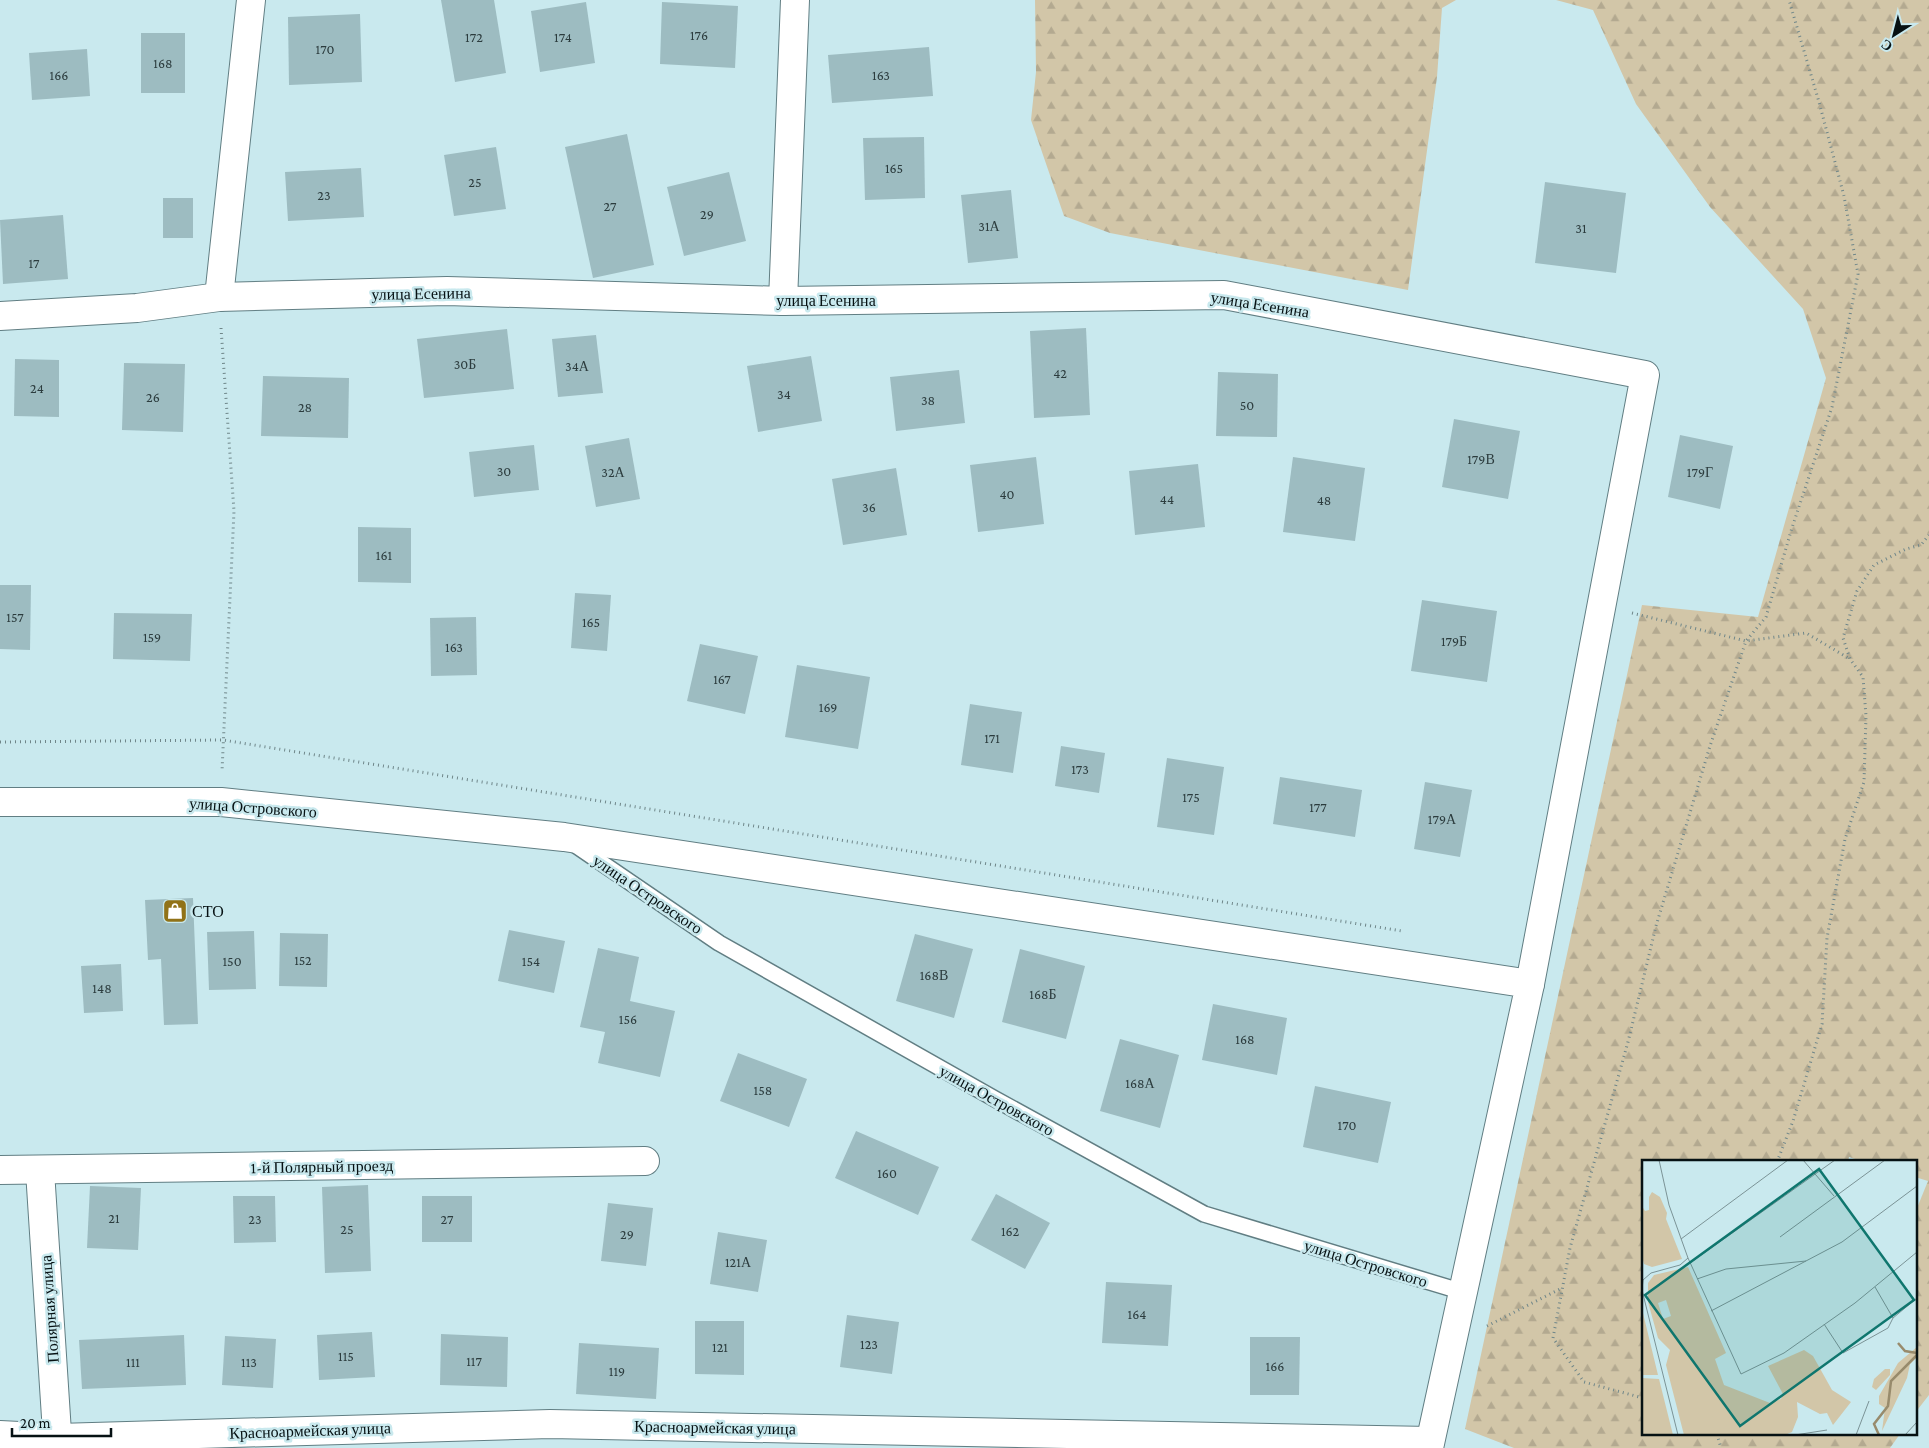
<svg xmlns="http://www.w3.org/2000/svg" width="1929" height="1448" font-family="'Crimson Pro',serif">
  <defs>
    <pattern id="forest-firs" width="22" height="20" patternUnits="userSpaceOnUse" patternTransform="scale(1.25)"><rect width="22" height="20" fill="#d2c6a8"/><path d="M5 1l3.5 6h-7zM16 11l3.5 6h-7z" fill="#b3a990"/></pattern>
  </defs>
  <rect width="100%" height="100%" fill="#c9e9ee"/>
  <!-- forest -->
  <g fill="url(#forest-firs)">
    <path d="M1035 0H1456L1442 8 1437 77 1408 290 1110 233 1064 216 1031 120 1036 72Z"/>
    <path d="M1556 0H1929V1395L1915 1413V1213L1928 1181 1915 1177V1162H1864L1849 1157 1848 1162H1643V1434H1900L1890 1448H1514L1465 1429 1642 605 1758 617 1826 378 1803 309 1710 207 1636 104 1593 10Z"/>
  </g>
  <!-- building -->
  <g fill="#9dbcc1">
    <path d="M441 0H494L506 73 455 82Z"/>
    <path d="M586 2 595 63 540 72 531 11Z"/>
    <path d="M662 2 738 6 735 68 660 64Z"/>
    <path d="M360 14 362 82 289 85 288 17Z"/>
    <rect x="141" y="33" width="44" height="60"/>
    <path d="M929 47 933 96 832 103 828 55Z"/>
    <path d="M87 49 90 96 32 100 29 53Z"/>
    <path d="M627 134 654 265 593 278 565 147Z"/>
    <path d="M924 137 925 198 865 200 863 138Z"/>
    <path d="M496 147 506 209 454 216 444 155Z"/>
    <path d="M361 168 364 217 288 221 285 172Z"/>
    <path d="M729 172 746 241 684 256 667 187Z"/>
    <path d="M1545 182 1626 193 1616 273 1535 263Z"/>
    <path d="M1011 190 1018 258 968 263 961 195Z"/>
    <rect x="163" y="198" width="30" height="40"/>
    <path d="M63 215 68 279 3 284 0 220Z"/>
    <path d="M1086 328 1090 415 1034 418 1030 331Z"/>
    <path d="M507 329 514 389 424 398 417 339Z"/>
    <path d="M596 335 603 393 558 397 552 339Z"/>
    <path d="M811 356 822 421 758 432 747 366Z"/>
    <path d="M15 359 59 360V417L14 416Z"/>
    <path d="M124 363 185 364 183 432 122 430Z"/>
    <path d="M959 370 965 423 896 431 890 377Z"/>
    <path d="M1218 372 1278 374 1277 437 1216 436Z"/>
    <path d="M263 376 349 378 348 438 261 436Z"/>
    <path d="M1454 419 1520 431 1508 499 1442 487Z"/>
    <path d="M1680 435 1733 446 1720 509 1668 497Z"/>
    <path d="M629 438 640 499 596 507 585 446Z"/>
    <path d="M534 445 539 490 474 497 469 452Z"/>
    <path d="M1036 457 1044 524 978 532 970 465Z"/>
    <path d="M1293 457 1365 468 1355 541 1283 532Z"/>
    <path d="M1198 464 1205 527 1135 535 1129 471Z"/>
    <path d="M896 468 907 535 843 545 832 479Z"/>
    <path d="M358 527 411 528V583L358 582Z"/>
    <path d="M0 585H31L30 650 0 649Z"/>
    <path d="M575 593 611 595 607 651 571 648Z"/>
    <path d="M1422 600 1497 611 1487 682 1411 671Z"/>
    <path d="M114 613 192 614 190 661 113 659Z"/>
    <path d="M476 617 477 675 431 676 430 618Z"/>
    <path d="M700 644 758 656 745 714 687 701Z"/>
    <path d="M797 665 870 677 858 749 785 737Z"/>
    <path d="M970 704 1022 712 1013 773 961 765Z"/>
    <path d="M1061 746 1105 753 1099 793 1055 786Z"/>
    <path d="M1167 758 1224 767 1214 835 1157 827Z"/>
    <path d="M1280 777 1362 790 1355 837 1273 824Z"/>
    <path d="M1425 782 1472 790 1460 857 1414 849Z"/>
    <path d="M193 898 198 1024 164 1025 161 959 148 960 145 900Z"/>
    <path d="M509 930 565 941 554 993 498 981Z"/>
    <path d="M254 931 256 989 209 990 207 932Z"/>
    <path d="M280 933 328 934 327 987 279 986Z"/>
    <path d="M915 934 973 949 954 1018 896 1001Z"/>
    <path d="M598 948 639 957 630 1001 675 1011 660 1077 598 1063 605 1032 580 1027Z"/>
    <path d="M1020 949 1085 966 1066 1039 1002 1022Z"/>
    <path d="M121 964 123 1011 84 1013 81 966Z"/>
    <path d="M1213 1004 1287 1018 1277 1075 1202 1060Z"/>
    <path d="M1120 1039 1179 1055 1160 1128 1100 1111Z"/>
    <path d="M738 1053 807 1079 789 1127 720 1101Z"/>
    <path d="M1315 1086 1391 1102 1378 1163 1303 1147Z"/>
    <path d="M856 1131 939 1167 918 1215 835 1178Z"/>
    <path d="M368 1185 371 1271 325 1273 322 1187Z"/>
    <path d="M90 1186 141 1188 138 1250 87 1248Z"/>
    <path d="M996 1194 1050 1223 1025 1269 971 1240Z"/>
    <path d="M233 1196H275L276 1242 234 1243Z"/>
    <rect x="422" y="1196" width="50" height="46"/>
    <path d="M608 1203 653 1208 646 1266 601 1261Z"/>
    <path d="M718 1232 767 1240 758 1292 710 1284Z"/>
    <path d="M1106 1282 1172 1285 1168 1346 1102 1343Z"/>
    <path d="M847 1315 899 1322 892 1374 840 1367Z"/>
    <path d="M695 1321H744V1375L695 1374Z"/>
    <path d="M372 1332 375 1377 319 1380 317 1335Z"/>
    <path d="M441 1334 508 1337 507 1387 440 1385Z"/>
    <path d="M184 1335 186 1385 82 1389 79 1340Z"/>
    <path d="M225 1336 276 1339 273 1388 222 1385Z"/>
    <path d="M1250 1337H1300L1299 1395H1250Z"/>
    <path d="M579 1343 659 1348 656 1399 576 1394Z"/>
  </g>
  <g fill="none" stroke-linecap="round" stroke-linejoin="round">
    <defs>
      <path id="service" d="M574 844 719 943 995 1099 1204 1214 1463 1292"/>
      <g id="minor">
        <path d="M219 297 251 0"/>
        <path d="M783 301 795 0"/>
        <path d="M0 316 137 308 219 297 447 291 783 301 1224 295 1645 375 1530 984"/>
        <path d="M0 1170 645 1161"/>
        <path d="M40 1171 58 1448"/>
        <path d="M0 1435 58 1438 550 1424 1430 1441"/>
      </g>
      <path id="tertiary" d="M0 802H221L564 837 1530 984 1429 1448"/>
    </defs>
    <!-- service casing -->
    <use href="#service" stroke="#617e83" stroke-width="18"/>
    <!-- minor casing -->
    <use href="#minor" stroke="#617e83" stroke-width="30"/>
    <!-- tertiary casing -->
    <use href="#tertiary" stroke="#617e83" stroke-width="30"/>
    <!-- path -->
    <g stroke="#6f8689" stroke-width="3" stroke-dasharray="1 4" stroke-linecap="butt">
      <path d="M221 328 234 511 222 771"/>
      <path d="M1632 613 1746 641 1806 633 1850 659"/>
      <path d="M0 742 223 740 1402 931"/>
      <path d="M1777 1162 1793 1121 1822 1024 1827 938 1845 839 1864 782 1866 716 1863 677 1850 659 1843 638 1857 591 1874 565 1906 549 1921 545 1929 535"/>
      <path d="M1487 1326 1562 1288"/>
      <path d="M1643 1398 1584 1382 1553 1338 1570 1248 1628 1042 1656 926 1710 746 1746 641 1766 617 1791 531 1832 407 1858 274 1844 196 1819 102 1789 0"/>
      <path d="M1717 1434 1721 1448"/>
    </g>
    <!-- service -->
    <use href="#service" stroke="#fff" stroke-width="15"/>
    <!-- minor -->
    <use href="#minor" stroke="#fff" stroke-width="28"/>
    <!-- tertiary -->
    <use href="#tertiary" stroke="#fff" stroke-width="28"/>
  </g>
  <!-- icons -->
  <defs>
    <symbol id="shop-square" viewBox="-11 -11 22 22"><rect x="-9" y="-9" width="18" height="18" rx="4" fill="#917218" stroke="#c9e9ee"/><path d="M-5-2.5h2.3a2.7 3.5 0 0 1 5.4 0H5L5.5 6h-11ZM-1.5-2.5h3a1.5 2.3 0 0 0-3 0Z" fill="#fff"/></symbol>
  </defs>
  <g fill-rule="evenodd">
    <use href="#shop-square" x="161" y="897" width="28" height="28"/>
  </g>
  <g text-anchor="middle" stroke-width="5" stroke-linejoin="round" paint-order="stroke">
    <!-- number labels -->
    <g font-size="14" fill="#2c3c3e">
      <text x="699" y="40">176</text>
      <text x="474" y="42">172</text>
      <text x="563" y="42">174</text>
      <text x="325" y="54">170</text>
      <text x="163" y="68">168</text>
      <text x="59" y="80">166</text>
      <text x="881" y="80">163</text>
      <text x="894" y="173">165</text>
      <text x="475" y="187">25</text>
      <text x="324" y="200">23</text>
      <text x="610" y="211">27</text>
      <text x="707" y="219">29</text>
      <text x="989" y="231">31А</text>
      <text x="1581" y="233">31</text>
      <text x="34" y="268">17</text>
      <text x="465" y="369">30Б</text>
      <text x="577" y="371">34А</text>
      <text x="1060" y="378">42</text>
      <text x="37" y="393">24</text>
      <text x="784" y="399">34</text>
      <text x="153" y="402">26</text>
      <text x="928" y="405">38</text>
      <text x="1247" y="410">50</text>
      <text x="305" y="412">28</text>
      <text x="1481" y="464">179В</text>
      <text x="504" y="476">30</text>
      <text x="613" y="477">32А</text>
      <text x="1700" y="477">179Г</text>
      <text x="1007" y="499">40</text>
      <text x="1167" y="504">44</text>
      <text x="1324" y="505">48</text>
      <text x="869" y="512">36</text>
      <text x="384" y="560">161</text>
      <text x="15" y="622">157</text>
      <text x="591" y="627">165</text>
      <text x="152" y="642">159</text>
      <text x="1454" y="646">179Б</text>
      <text x="454" y="652">163</text>
      <text x="722" y="684">167</text>
      <text x="828" y="712">169</text>
      <text x="992" y="743">171</text>
      <text x="1080" y="774">173</text>
      <text x="1191" y="802">175</text>
      <text x="1318" y="812">177</text>
      <text x="1442" y="824">179А</text>
      <text x="303" y="965">152</text>
      <text x="232" y="966">150</text>
      <text x="531" y="966">154</text>
      <text x="934" y="980">168В</text>
      <text x="102" y="993">148</text>
      <text x="1043" y="999">168Б</text>
      <text x="628" y="1024">156</text>
      <text x="1245" y="1044">168</text>
      <text x="1140" y="1088">168А</text>
      <text x="763" y="1095">158</text>
      <text x="1347" y="1130">170</text>
      <text x="887" y="1178">160</text>
      <text x="114" y="1223">21</text>
      <text x="255" y="1224">23</text>
      <text x="447" y="1224">27</text>
      <text x="347" y="1234">25</text>
      <text x="1010" y="1236">162</text>
      <text x="627" y="1239">29</text>
      <text x="738" y="1267">121А</text>
      <text x="1137" y="1319">164</text>
      <text x="869" y="1349">123</text>
      <text x="720" y="1352">121</text>
      <text x="346" y="1361">115</text>
      <text x="474" y="1366">117</text>
      <text x="133" y="1367">111</text>
      <text x="249" y="1367">113</text>
      <text x="1275" y="1371">166</text>
      <text x="617" y="1376">119</text>
    </g>
    <!-- street labels -->
    <g font-size="16" fill="#061113" stroke="#c9e9ee">
      <text transform="translate(421 293) rotate(-1)" y="6">улица Есенина</text>
      <text x="826" y="306">улица Есенина</text>
      <text transform="translate(1260 304) rotate(9)" y="6">улица Есенина</text>
      <text transform="translate(253 807) rotate(4)" y="6">улица Островского</text>
      <text transform="translate(648 894) rotate(34)" y="6">улица Островского</text>
      <text transform="translate(997 1100) rotate(29)" y="6">улица Островского</text>
      <text transform="translate(322 1166) rotate(-1)" y="6">1-й Полярный проезд</text>
      <text transform="translate(1366 1263) rotate(17)" y="6">улица Островского</text>
      <text transform="translate(49 1309) rotate(-94)" y="6">Полярная улица</text>
      <text transform="translate(715 1427) rotate(1)" y="6">Красноармейская улица</text>
      <text transform="translate(310 1430) rotate(-2)" y="6">Красноармейская улица</text>
    </g>
    <!-- poi labels -->
    <g font-size="16" fill="#061113" stroke="#c9e9ee" text-anchor="start">
      <text x="192" y="917">СТО</text>
    </g>
  </g>
  <!-- overview -->
  <g transform="translate(1642 1160)">
    <rect width="275" height="275" fill="#c9e9ee"/>
    <path d="M10 32 18 37 25 53 24 59 40 99 10 107 2 104 0 97V46L3 51 7 50V37ZM46 107 84 193 73 199 82 225 128 243 139 239 141 234 126 206 162 190 171 196 190 230 209 242 191 265 185 253 178 254 155 242 156 257 150 272 143 275H42L24 205 28 190 16 178 6 142V123L12 115ZM24 140 29 156 21 159 16 143ZM0 149 16 215H0ZM275 187V197L268 204 265 218 240 271 243 248 237 244V236L256 203Z" fill="#d2c6a8" fill-rule="evenodd"/>
    <path d="M243 209H248V215L234 230 230 227 232 219Z" fill="#d2c6a8"/>
    <path d="M0 218 17 219 31 275H0Z" fill="#d2c6a8"/>
    <path fill="none" stroke="#988b6c" stroke-width="2.5" d="M256 183 263 191 275 193M237 275 232 264 246 246 249 221 275 195"/>
    <path fill="none" stroke="#7b9396" stroke-width="1" d="M17 0 27 45 46 98 99 214 142 193 213 143 275 92M161 0 192 36M138 77 243 0M39 79 146 0M48 103 193 0M55 119 84 109 164 101M233 127 251 158M0 130 36 275M0 130 1 120 9 113 38 105 46 98M69 151 200 82 275 26M182 164 201 193 246 168 251 158 275 138M153 275 185 270M214 275 227 241M263 275 275 262"/>
    <path fill="#0f766e" fill-opacity="0.15" stroke="#0f766e" stroke-width="2.5" d="M177 9 272 140 98 266 3 135Z"/>
    <rect width="275" height="275" fill="none" stroke="#061113" stroke-width="2.5"/>
  </g>
  <!-- north arrow -->
  <g transform="translate(1894 35) rotate(216)" stroke="#c9e9ee" stroke-width="4" paint-order="stroke">
  <path d="M0-4L9 19L0 12L-9 19Z" fill="#061113"/>
  <text y="-8" font-size="14" font-weight="bold" text-anchor="middle" fill="#061113">С</text>
  </g>
  <!-- scale -->
  <path d="M12 1428v8h99v-8" fill="none" stroke="#061113" stroke-width="2.5"/>
  <text x="20" y="1428" font-size="15" fill="#061113" stroke="#c9e9ee" stroke-width="4" paint-order="stroke">20 m</text>
</svg>
